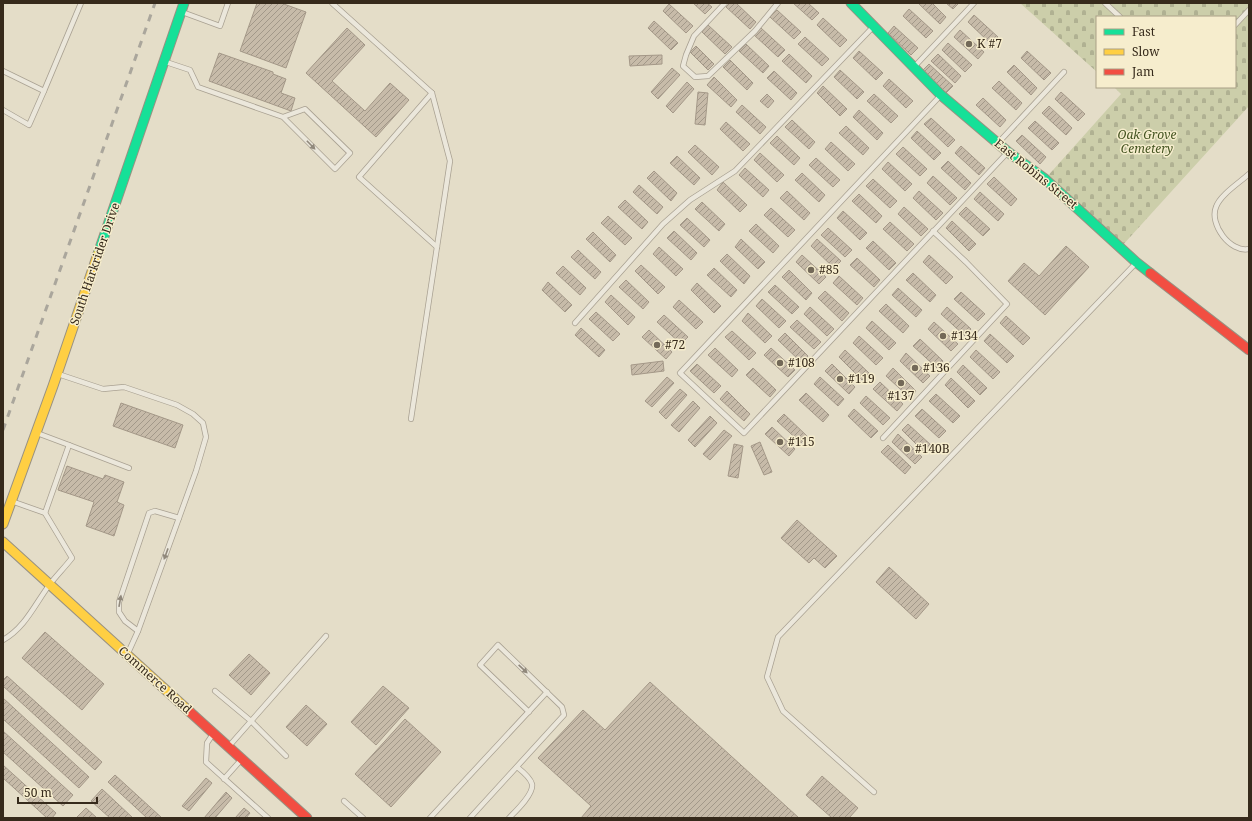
<svg xmlns="http://www.w3.org/2000/svg" width="1252" height="821" font-family="'Noto Serif',serif">
  <defs>
    <pattern id="cemetery-stones" width="16" height="16" patternUnits="userSpaceOnUse"><rect width="16" height="16" fill="#ccceaa"/><path d="M2 7V4a2 2 0 0 1 4 0v3zM10 15v-3a2 2 0 0 1 4 0v3z" fill="#b0b192"/></pattern>
    <pattern id="building-hatch" width="6" height="6" patternUnits="userSpaceOnUse"><rect width="6" height="6" fill="#c7bba9"/><path d="M-1 1l2-2M0 6l6-6M5 7l2-2" fill="none" stroke="#a29889"/></pattern>
  </defs>
  <rect width="100%" height="100%" fill="#e4ddc8"/>
  <!-- cemetery -->
  <path fill="url(#cemetery-stones)" d="M1020 3H1249V106L1121 247 1045 179 1121 94 1114 87H1235V17H1097V72Z"/>
  <!-- building -->
  <g fill="url(#building-hatch)" stroke="#a49888">
    <path d="M257 3H281L306 12 286 68 240 51Z"/>
    <path d="M693 3H707L712 7 705 14Z"/>
    <path d="M730 3H736L756 22 750 29 726 7Z"/>
    <path d="M793 3H808L819 13 812 20Z"/>
    <path d="M918 3H932L946 17 940 24Z"/>
    <path d="M946 3H959L953 9Z"/>
    <path d="M669 4 693 26 686 33 663 11Z"/>
    <path d="M909 9 933 31 926 38 903 16Z"/>
    <path d="M777 10 801 32 794 39 770 17Z"/>
    <path d="M974 15 998 37 991 44 968 22Z"/>
    <path d="M823 18 847 40 840 47 817 25Z"/>
    <path d="M654 21 678 43 671 50 648 28Z"/>
    <path d="M708 25 732 47 725 54 702 32Z"/>
    <path d="M894 26 918 48 911 55 888 33Z"/>
    <path d="M347 28 365 45 332 81 365 111 390 83 409 100 376 137 306 73Z"/>
    <path d="M761 28 785 50 778 57 754 35Z"/>
    <path d="M960 30 984 52 978 59 954 37Z"/>
    <path d="M805 37 829 59 822 66 798 44Z"/>
    <path d="M948 43 972 65 965 72 942 50Z"/>
    <path d="M746 44 769 66 763 73 739 51Z"/>
    <path d="M696 46 714 64 708 70 690 52Z"/>
    <path d="M859 51 883 73 876 80 853 58Z"/>
    <path d="M1027 51 1051 73 1044 80 1021 58Z"/>
    <path d="M219 53 273 72V74L286 79 281 93 295 98 291 111 209 81Z"/>
    <path d="M789 54 812 76 806 83 782 61Z"/>
    <path d="M938 54 961 76 955 83 931 61Z"/>
    <path d="M662 55V64L630 66 629 56Z"/>
    <path d="M730 60 753 83 747 90 723 67Z"/>
    <path d="M929 64 953 86 946 93 922 71Z"/>
    <path d="M1014 65 1037 88 1031 95 1007 72Z"/>
    <path d="M672 68 680 75 658 99 651 92Z"/>
    <path d="M840 70 864 92 857 99 834 77Z"/>
    <path d="M774 71 797 93 791 100 767 78Z"/>
    <path d="M714 77 737 100 731 107 707 85Z"/>
    <path d="M889 79 913 101 906 108 883 86Z"/>
    <path d="M999 81 1022 103 1016 110 992 88Z"/>
    <path d="M687 82 694 89 673 113 666 106Z"/>
    <path d="M823 86 847 109 840 116 817 93Z"/>
    <path d="M698 92 708 93 705 125 695 124Z"/>
    <path d="M1061 92 1085 114 1078 121 1055 99Z"/>
    <path d="M767 94 774 101 768 108 760 101Z"/>
    <path d="M874 94 898 116 891 123 867 101Z"/>
    <path d="M983 98 1006 120 1000 127 976 105Z"/>
    <path d="M742 105 766 127 760 134 736 112Z"/>
    <path d="M1049 106 1072 128 1066 135 1042 113Z"/>
    <path d="M859 110 883 133 877 140 853 117Z"/>
    <path d="M931 118 955 140 948 147 924 124Z"/>
    <path d="M792 120 815 142 809 149 785 127Z"/>
    <path d="M1035 121 1059 143 1052 150 1028 128Z"/>
    <path d="M726 122 750 144 743 151 720 129Z"/>
    <path d="M846 126 869 148 863 155 839 133Z"/>
    <path d="M917 131 941 153 934 160 911 138Z"/>
    <path d="M1022 135 1046 157 1040 164 1016 141Z"/>
    <path d="M777 136 800 158 794 165 770 143Z"/>
    <path d="M831 142 855 164 848 171 825 149Z"/>
    <path d="M695 145 719 167 712 175 688 152Z"/>
    <path d="M961 146 985 168 979 175 955 153Z"/>
    <path d="M903 147 927 169 920 176 896 154Z"/>
    <path d="M760 153 784 175 777 182 754 160Z"/>
    <path d="M677 156 700 178 694 185 670 163Z"/>
    <path d="M816 158 840 180 833 187 809 165Z"/>
    <path d="M948 161 971 183 965 190 941 168Z"/>
    <path d="M888 162 912 184 905 191 882 169Z"/>
    <path d="M745 168 769 190 763 197 739 175Z"/>
    <path d="M654 171 677 193 671 201 647 178Z"/>
    <path d="M802 173 825 195 819 202 795 180Z"/>
    <path d="M933 176 957 198 950 205 927 183Z"/>
    <path d="M994 177 1017 199 1011 206 987 184Z"/>
    <path d="M873 179 897 201 890 208 866 186Z"/>
    <path d="M723 182 747 205 740 212 717 190Z"/>
    <path d="M639 185 663 207 657 214 633 192Z"/>
    <path d="M787 191 810 213 804 220 780 198Z"/>
    <path d="M919 191 943 213 936 220 913 198Z"/>
    <path d="M980 192 1004 214 998 221 974 199Z"/>
    <path d="M859 194 882 216 876 223 852 201Z"/>
    <path d="M625 200 648 222 642 229 618 207Z"/>
    <path d="M702 202 725 224 719 231 695 209Z"/>
    <path d="M904 207 928 229 921 236 898 214Z"/>
    <path d="M966 207 990 229 983 236 959 214Z"/>
    <path d="M771 208 795 230 788 237 764 215Z"/>
    <path d="M843 211 867 233 860 240 837 218Z"/>
    <path d="M608 216 632 238 625 245 601 223Z"/>
    <path d="M687 218 710 240 704 247 680 225Z"/>
    <path d="M952 221 976 244 969 251 946 228Z"/>
    <path d="M890 222 914 244 907 251 883 229Z"/>
    <path d="M756 224 779 246 773 253 749 231Z"/>
    <path d="M828 228 852 250 845 257 821 235Z"/>
    <path d="M674 231 697 253 691 260 667 238Z"/>
    <path d="M593 232 616 255 610 262 586 239Z"/>
    <path d="M741 239 765 262 758 269 735 247Z"/>
    <path d="M817 239 841 261 834 268 811 246Z"/>
    <path d="M873 241 896 263 889 270 866 248Z"/>
    <path d="M1066 246 1089 267 1045 315 1008 281 1024 263 1039 276Z"/>
    <path d="M659 247 683 269 676 276 653 254Z"/>
    <path d="M578 250 601 272 595 279 571 257Z"/>
    <path d="M727 254 750 276 744 284 720 261Z"/>
    <path d="M802 255 826 277 819 284 796 262Z"/>
    <path d="M929 255 953 277 946 284 923 262Z"/>
    <path d="M857 258 880 280 874 287 850 265Z"/>
    <path d="M641 265 665 287 658 294 635 271Z"/>
    <path d="M563 266 586 288 580 295 556 273Z"/>
    <path d="M714 268 737 290 731 297 707 275Z"/>
    <path d="M789 270 812 293 806 300 782 277Z"/>
    <path d="M913 273 936 295 930 302 906 280Z"/>
    <path d="M839 276 863 298 857 305 833 283Z"/>
    <path d="M626 280 649 302 643 309 619 287Z"/>
    <path d="M548 282 572 305 565 312 542 290Z"/>
    <path d="M697 283 721 306 714 313 691 290Z"/>
    <path d="M775 285 799 307 792 314 768 292Z"/>
    <path d="M898 288 922 310 916 317 892 295Z"/>
    <path d="M825 291 849 313 842 321 818 298Z"/>
    <path d="M961 292 985 314 978 321 954 299Z"/>
    <path d="M611 295 635 317 628 325 605 302Z"/>
    <path d="M762 299 786 321 779 328 756 306Z"/>
    <path d="M679 300 703 322 696 329 673 307Z"/>
    <path d="M886 304 909 326 903 333 879 311Z"/>
    <path d="M810 307 834 329 827 336 804 314Z"/>
    <path d="M947 307 971 329 965 336 941 314Z"/>
    <path d="M596 312 620 334 613 341 589 319Z"/>
    <path d="M748 313 772 336 765 343 742 321Z"/>
    <path d="M664 315 688 337 681 344 657 322Z"/>
    <path d="M1006 316 1030 338 1023 345 1000 323Z"/>
    <path d="M797 320 821 342 814 349 790 327Z"/>
    <path d="M872 321 896 343 889 350 866 328Z"/>
    <path d="M934 322 958 344 951 351 928 329Z"/>
    <path d="M581 328 605 350 599 357 575 335Z"/>
    <path d="M649 330 672 352 666 359 642 337Z"/>
    <path d="M732 331 756 353 749 360 725 337Z"/>
    <path d="M785 333 808 356 802 363 778 340Z"/>
    <path d="M990 334 1014 356 1007 363 984 341Z"/>
    <path d="M859 336 883 358 876 365 853 343Z"/>
    <path d="M920 339 943 361 937 368 913 346Z"/>
    <path d="M715 348 738 370 732 377 708 355Z"/>
    <path d="M771 348 795 370 788 377 764 355Z"/>
    <path d="M845 350 869 373 862 380 839 357Z"/>
    <path d="M976 350 1000 372 993 379 970 357Z"/>
    <path d="M906 353 930 376 923 383 900 361Z"/>
    <path d="M663 361 664 371 632 375 631 365Z"/>
    <path d="M697 364 721 386 714 393 690 371Z"/>
    <path d="M832 364 855 387 849 394 825 371Z"/>
    <path d="M963 365 987 388 980 395 957 372Z"/>
    <path d="M753 368 776 390 770 397 746 375Z"/>
    <path d="M893 368 916 391 910 398 886 376Z"/>
    <path d="M667 377 674 383 652 407 645 401Z"/>
    <path d="M820 377 844 399 838 406 814 384Z"/>
    <path d="M951 378 975 401 968 408 945 385Z"/>
    <path d="M880 382 903 404 897 411 873 389Z"/>
    <path d="M680 389 687 395 666 419 659 412Z"/>
    <path d="M727 391 750 414 744 421 720 399Z"/>
    <path d="M806 393 829 415 823 422 799 400Z"/>
    <path d="M936 394 960 416 953 423 929 401Z"/>
    <path d="M866 396 890 418 883 425 860 403Z"/>
    <path d="M693 401 700 408 679 432 671 425Z"/>
    <path d="M121 403 183 425 175 448 113 426Z"/>
    <path d="M854 409 878 431 871 438 848 416Z"/>
    <path d="M922 409 946 431 939 438 915 416Z"/>
    <path d="M784 414 807 436 801 443 777 421Z"/>
    <path d="M710 416 717 423 695 447 688 440Z"/>
    <path d="M908 424 932 446 925 453 902 430Z"/>
    <path d="M772 427 795 449 789 456 765 434Z"/>
    <path d="M724 430 732 436 710 460 703 454Z"/>
    <path d="M898 434 922 457 915 464 892 442Z"/>
    <path d="M760 442 772 472 764 475 751 446Z"/>
    <path d="M734 444 743 446 738 478 728 476Z"/>
    <path d="M888 445 911 467 905 474 881 452Z"/>
    <path d="M67 466 103 479 105 475 124 482 117 502 124 505 114 536 86 526 94 502 58 490Z"/>
    <path d="M797 520 837 556 825 568 814 558 809 563 781 538Z"/>
    <path d="M889 567 929 604 916 619 876 582Z"/>
    <path d="M45 632 104 684 82 710 22 658Z"/>
    <path d="M249 654 270 673 251 695 229 675Z"/>
    <path d="M7 676 102 762 95 770 3 686V680Z"/>
    <path d="M650 682 799 818H581L591 806 538 758 583 710 605 730Z"/>
    <path d="M383 686 409 708 376 745 351 722Z"/>
    <path d="M3 698 89 777 79 788 3 719Z"/>
    <path d="M306 705 327 724 307 746 286 727Z"/>
    <path d="M405 719 441 752 391 807 355 774Z"/>
    <path d="M3 731 73 795 63 806 3 752Z"/>
    <path d="M3 765 56 813 52 818H47L3 778Z"/>
    <path d="M115 775 162 818H147L108 782Z"/>
    <path d="M822 776 858 808 849 818H832L806 795Z"/>
    <path d="M206 778 212 783 189 811 182 806Z"/>
    <path d="M102 789 133 818H110L91 801Z"/>
    <path d="M226 792 232 798 215 818H204Z"/>
    <path d="M86 808 97 818H76Z"/>
    <path d="M244 808 250 813 246 818H235Z"/>
  </g>
  <g fill="none" stroke-linecap="round" stroke-linejoin="round">
    <defs>
      <g id="lane">
        <path d="M332 3 432 93 450 161 411 419"/>
        <path d="M725 3 694 36 686 55 683 66 695 77 708 76 755 31 778 3"/>
        <path d="M1105 3 1120 17"/>
        <path d="M182 12 220 26 228 3"/>
        <path d="M1235 25 1249 10"/>
        <path d="M166 62 190 70 198 87 283 117 335 169 350 153 305 109 283 117"/>
        <path d="M915 66 974 3"/>
        <path d="M3 71 44 91 81 3"/>
        <path d="M432 93 359 177 437 247"/>
        <path d="M940 96 680 373 744 433 1007 153"/>
        <path d="M3 110 29 125 44 91"/>
        <path d="M999 142 1064 72"/>
        <path d="M1249 174C1239 183 1220 195 1216 207 1209 224 1230 253 1249 249"/>
        <path d="M575 323 663 224 690 200 735 171 873 27"/>
        <path d="M58 374 103 389 124 387 177 405 193 414 203 423 206 437 196 471 138 631 128 653"/>
        <path d="M883 438 1007 304 966 262 933 231"/>
        <path d="M69 445 129 468"/>
        <path d="M14 502 45 513 69 445 37 433"/>
        <path d="M138 631 125 621 119 612V602L149 513 155 511 179 518"/>
        <path d="M3 640C25 628 35 604 50 584 57 575 65 567 72 558L45 513"/>
        <path d="M215 691 251 721 286 756"/>
        <path d="M213 734 207 743 206 762 268 818"/>
        <path d="M230 745 326 636"/>
        <path d="M224 779 241 760"/>
        <path d="M874 792 783 711 767 677 778 637 1136 263"/>
        <path d="M344 801 363 818"/>
        <path d="M430 818 547 692"/>
        <path d="M470 818 564 715 562 707 498 645 480 665 529 712"/>
        <path d="M509 818C516 811 534 794 532 784 530 777 522 771 517 767"/>
      </g>
      <g id="fast">
        <path d="M851 3 941 95 1008 152 1045 179 1136 262 1150 273"/>
        <path d="M98 254 184 3"/>
      </g>
      <g id="slow">
        <path d="M3 524 53 386 98 254"/>
        <path d="M3 542 190 712"/>
      </g>
      <g id="jam">
        <path d="M1150 273 1249 350"/>
        <path d="M190 712 307 818"/>
      </g>
    </defs>
    <!-- lane casing -->
    <use href="#lane" stroke="#a9a192" stroke-width="6"/>
    <!-- fast casing -->
    <use href="#fast" stroke="#989182" stroke-width="11"/>
    <!-- slow casing -->
    <use href="#slow" stroke="#989182" stroke-width="11"/>
    <!-- jam casing -->
    <use href="#jam" stroke="#989182" stroke-width="11"/>
    <!-- lane -->
    <use href="#lane" stroke="#ebe7db" stroke-width="4.5"/>
    <!-- fast -->
    <use href="#fast" stroke="#16e098" stroke-width="9"/>
    <!-- slow -->
    <use href="#slow" stroke="#ffcf43" stroke-width="9"/>
    <!-- jam -->
    <use href="#jam" stroke="#f24e42" stroke-width="9"/>
    <!-- rail -->
    <path stroke="#aaa69c" stroke-width="3" stroke-dasharray="7 7" stroke-linecap="butt" d="M3 430 155 3"/>
  </g>
  <!-- one-way arrows -->
  <defs><path id="oneway-solid" d="M-6-.8H1V-3.2L6.5 0L1 3.2V.8H-6Z"/></defs>
  <g fill="#90887b">
    <use href="#oneway-solid" transform="translate(311 145) rotate(46)"/>
    <use href="#oneway-solid" transform="translate(166 554) rotate(110)"/>
    <use href="#oneway-solid" transform="translate(120 601) rotate(-80)"/>
    <use href="#oneway-solid" transform="translate(523 669) rotate(43)"/>
  </g>
  <!-- markers -->
  <g fill="#736958" stroke="#f6edcd" stroke-width="1.5">
    <circle cx="969" cy="44" r="4"/>
    <circle cx="811" cy="270" r="4"/>
    <circle cx="943" cy="336" r="4"/>
    <circle cx="657" cy="345" r="4"/>
    <circle cx="780" cy="363" r="4"/>
    <circle cx="915" cy="368" r="4"/>
    <circle cx="840" cy="379" r="4"/>
    <circle cx="901" cy="383" r="4"/>
    <circle cx="780" cy="442" r="4"/>
    <circle cx="907" cy="449" r="4"/>
  </g>
  <g text-anchor="middle" stroke-width="3" stroke-linejoin="round" paint-order="stroke">
    <!-- poi labels -->
    <g font-size="12" fill="#362a1b" stroke="#f6edcd" text-anchor="start">
      <text x="977" y="48">K #7</text>
      <text x="819" y="274">#85</text>
      <text x="951" y="340">#134</text>
      <text x="665" y="349">#72</text>
      <text x="788" y="367">#108</text>
      <text x="923" y="372">#136</text>
      <text x="848" y="383">#119</text>
      <text x="901" y="400" text-anchor="middle">#137</text>
      <text x="788" y="446">#115</text>
      <text x="915" y="453">#140B</text>
    </g>
    <!-- park labels -->
    <g font-size="12" font-style="italic" fill="#445421" stroke="#f6edcd">
      <text x="1147" y="139">Oak Grove<tspan x="1147" dy="14">Cemetery</tspan></text>
    </g>
    <!-- street labels -->
    <g font-size="12" fill="#362a1b" stroke="#f6edcd">
      <text transform="translate(1036 174) rotate(39)" y="4">East Robins Street</text>
      <text transform="translate(95 264) rotate(-71)" y="4">South Harkrider Drive</text>
      <text transform="translate(155 680) rotate(42)" y="4">Commerce Road</text>
    </g>
  </g>
  <!-- border -->
  <rect width="1252" height="821" fill="none" stroke="#362a1b" stroke-width="8"/>
  <!-- legend -->
  <rect x="1096" y="16" width="140" height="72" fill="#f6edcd" stroke="#a99f86"/>
  <rect x="1104" y="29" width="20" height="6" fill="#16e098" stroke="#a99f86"/>
  <text x="1132" y="36" font-size="12" fill="#362a1b">Fast</text>
  <rect x="1104" y="49" width="20" height="6" fill="#ffcf43" stroke="#a99f86"/>
  <text x="1132" y="56" font-size="12" fill="#362a1b">Slow</text>
  <rect x="1104" y="69" width="20" height="6" fill="#f24e42" stroke="#a99f86"/>
  <text x="1132" y="76" font-size="12" fill="#362a1b">Jam</text>
  <!-- scale -->
  <path d="M18 797v6h79v-6" fill="none" stroke="#362a1b" stroke-width="2"/>
  <text x="24" y="797" font-size="12" fill="#362a1b" stroke="#f6edcd" stroke-width="3" paint-order="stroke">50 m</text>
</svg>
